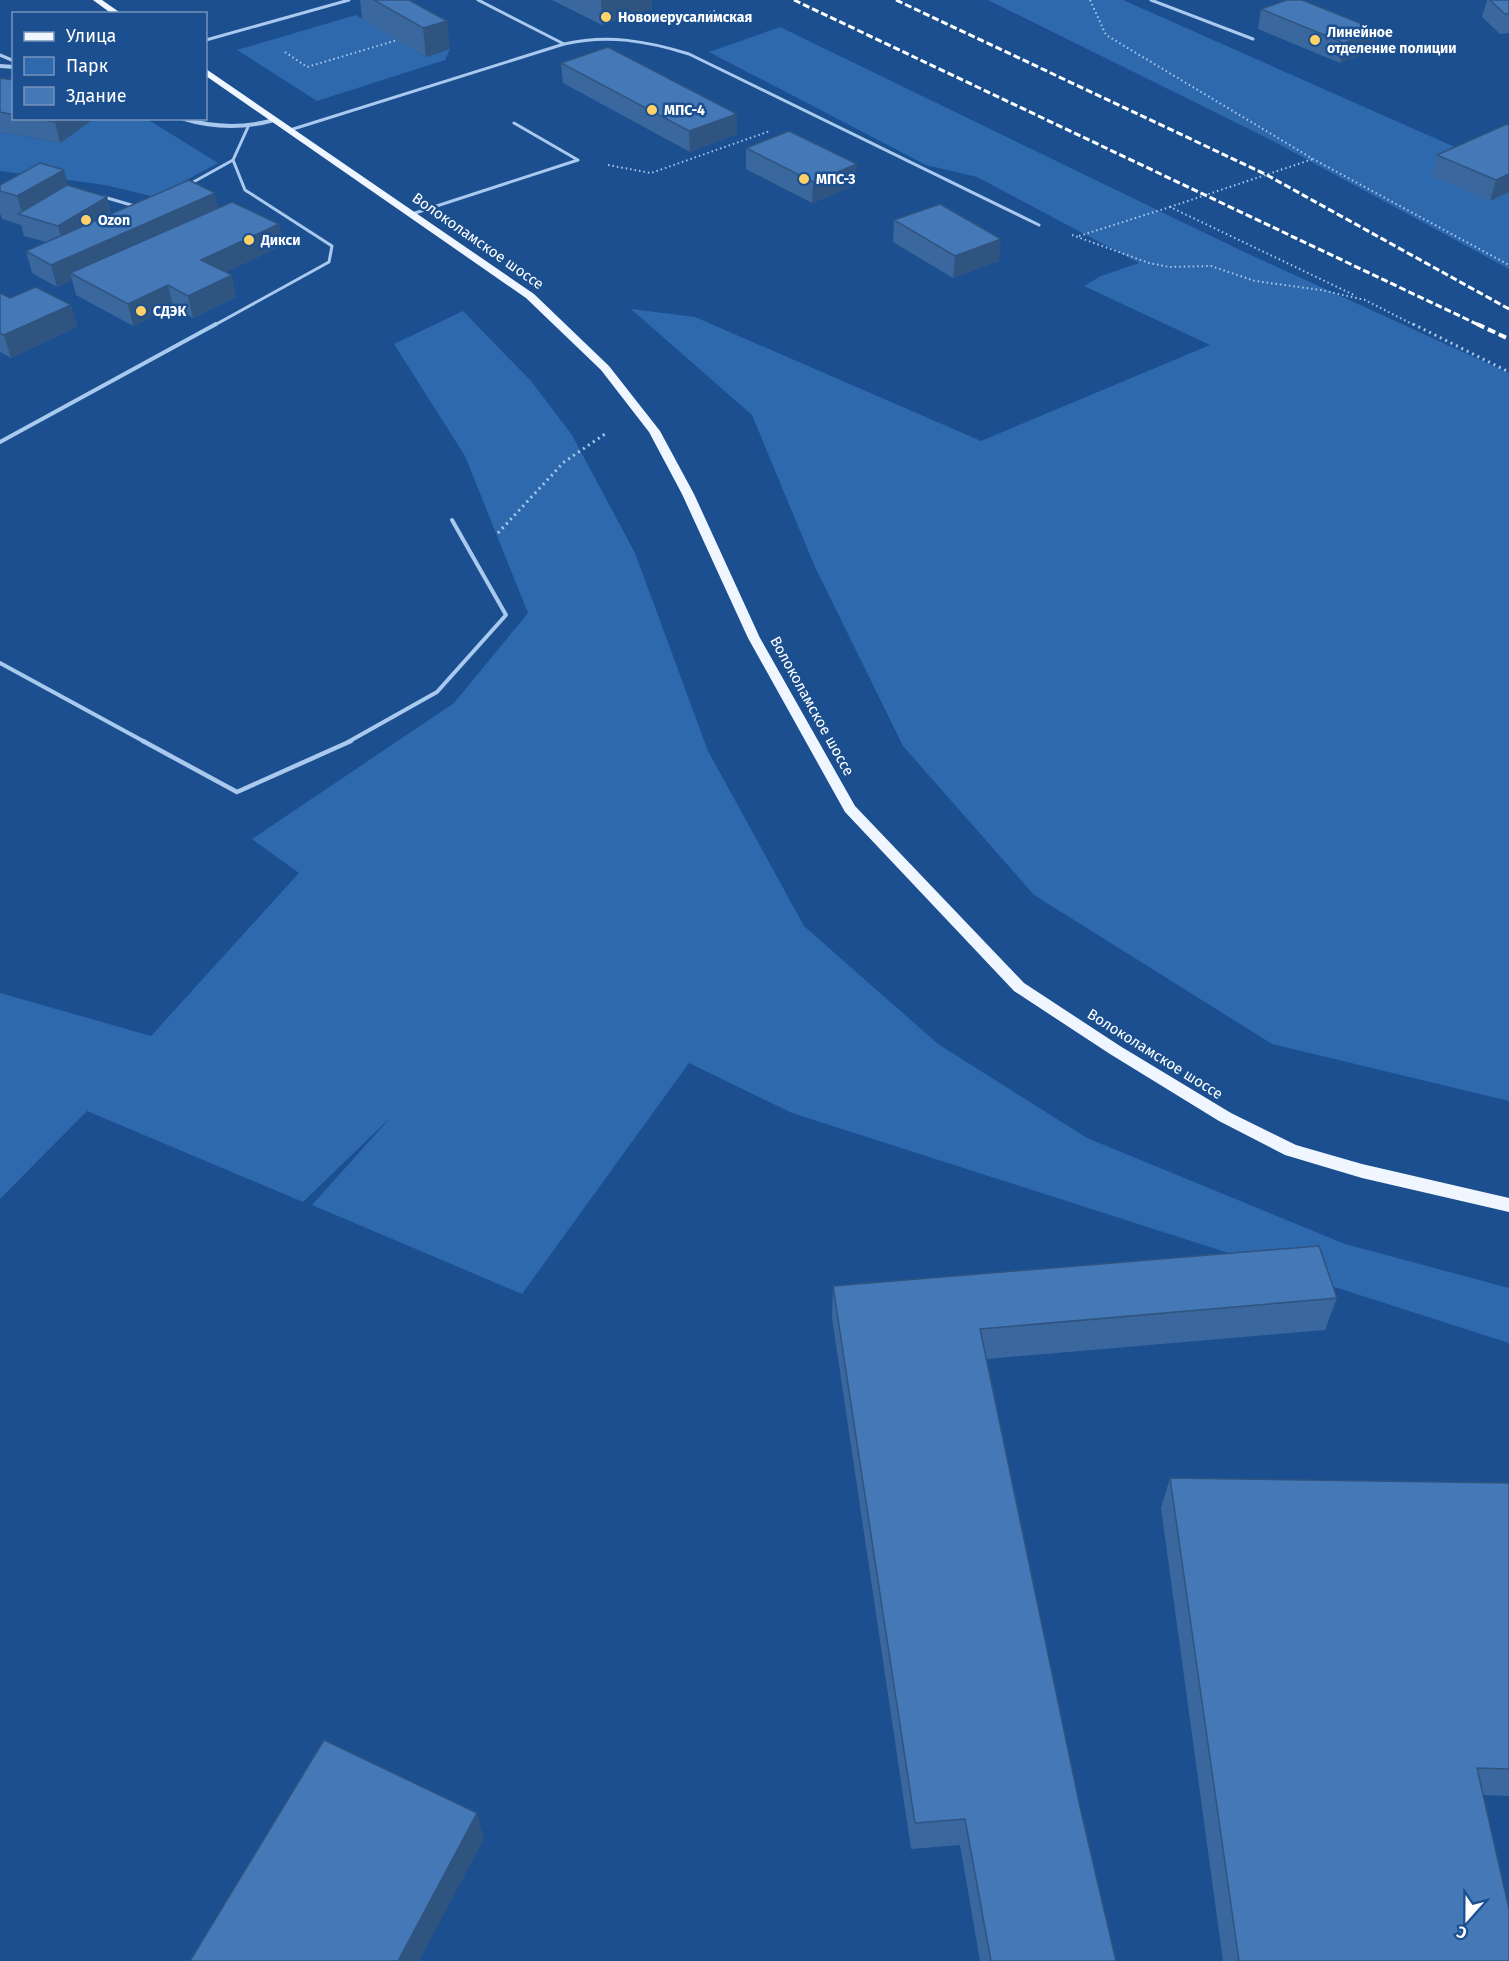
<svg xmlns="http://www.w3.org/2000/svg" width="1509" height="1961" font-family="'Fira Sans',sans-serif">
  <rect width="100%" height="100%" fill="#1b4f8f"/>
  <!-- green -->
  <g fill="#2e69ad">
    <path d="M988 0H1123L1475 156 1509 192V269L1267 138Z"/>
    <path d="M356 15 426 57 450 49 445 60 317 101 237 50Z"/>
    <path d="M780 27 1240 250 1509 373V1101L1272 1044 1034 895 903 746 815 567 752 415 631 309 695 317 981 441 1210 345 1084 286 1101 276 1139 263 977 177 926 165 709 52Z"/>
    <path d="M95 118 147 119 218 163 155 197 105 185 0 171V132L60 143Z"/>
    <path d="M463 311 531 381 572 435 635 553 708 751 804 926 938 1044 1087 1138 1345 1244 1509 1288V1343L792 1113 689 1063 522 1294 312 1205 391 1117 303 1202 87 1111 0 1199V993L151 1036 299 873 252 839 454 703 528 613 465 456 394 344Z"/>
  </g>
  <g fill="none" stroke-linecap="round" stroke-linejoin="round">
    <!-- path-far1 -->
    <g stroke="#a9c9ee" stroke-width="2" stroke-dasharray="1.5 3" stroke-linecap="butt">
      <path d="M1090 0 1106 35 1313 159 1509 265"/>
      <path d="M25 12 28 14"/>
      <path d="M692 18 717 10"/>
      <path d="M285 52 307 67 401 39"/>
      <path d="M608 165 651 173 770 131"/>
      <path d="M1170 207 1313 159"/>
      <path d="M1072 235 1149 263 1169 267 1211 266 1255 281 1321 290 1365 300 1416 326"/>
      <path d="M1079 236 1170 207 1356 296"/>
    </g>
    <!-- path -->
    <g stroke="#a9c9ee" stroke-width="3" stroke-dasharray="2 4" stroke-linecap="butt">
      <path d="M1413 324 1509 372"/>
      <path d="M498 533 564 462 605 434"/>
    </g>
    <!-- lane-far2 -->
    <g stroke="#a9c9ee" stroke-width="3">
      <path d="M1151 0 1253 39"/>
      <path d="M206 40 349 0"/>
      <path d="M564 44C608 34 647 41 689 54L1039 225"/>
      <path d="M0 55 14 61"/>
      <path d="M290 130 564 44 478 0"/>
      <path d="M188 185 233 160"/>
      <path d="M104 197 138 207"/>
      <path d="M412 214 578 160 514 123"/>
      <path d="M213 326 329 262 332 246 245 190 233 160 248 127"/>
    </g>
    <!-- lane-far1 -->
    <g stroke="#a9c9ee" stroke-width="4">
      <path d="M0 442 216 324"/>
      <path d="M0 663 145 742"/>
      <path d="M348 742 437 692 506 615 452 520"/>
    </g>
    <!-- lane -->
    <path stroke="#a9c9ee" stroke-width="4.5" d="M143 741 237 792 351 741"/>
    <!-- street -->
    <g stroke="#a9c9ee" stroke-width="4">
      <path d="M0 66 14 67"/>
      <path d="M181 118C213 128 242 129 274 120"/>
    </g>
    <!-- primary -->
    <g fill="#f0f6ff" fill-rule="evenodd">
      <path d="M93 0H102L122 14H112Z"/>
      <path d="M206 69 534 294 609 366 660 431 694 494 760 638 855 806 1024 983 1120 1046 1231 1113 1296 1145 1362 1164 1509 1198V1212L1362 1178 1285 1155 1219 1121 1110 1054 1014 991 845 812 748 638 682 494 649 432 601 370 526 298 206 76Z"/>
    </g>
    <!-- rail-far1 -->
    <g stroke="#fff" stroke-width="3" stroke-dasharray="7 3" stroke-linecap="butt">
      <path d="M794 0 1481 326"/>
      <path d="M896 0 1265 174 1509 309"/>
    </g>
    <!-- rail -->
    <path stroke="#fff" stroke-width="4" stroke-dasharray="8 4" stroke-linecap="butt" d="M1477 324 1509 339"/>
  </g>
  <!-- wall -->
  <g fill="#3a679d">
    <path d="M360 0H409L450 49 426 57 362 19Z"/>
    <path d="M552 0H652V9L602 25Z"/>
    <path d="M1487 0H1509V33L1500 34 1482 17Z"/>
    <path d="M1261 9 1373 50 1340 63 1258 29Z"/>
    <path d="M561 63 737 134 690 152 563 83Z"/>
    <path d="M0 78 14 80V118H95L60 143 0 132Z"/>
    <path d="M1507 124 1509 192 1490 201 1432 176 1437 155Z"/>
    <path d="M746 148 856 185 812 203 746 169Z"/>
    <path d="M0 185 68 186 107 197 111 214 218 208 279 224 283 245 226 272 236 297 193 318 173 307 133 326 76 295 72 280 57 287 32 273 26 251 46 242 24 236 21 225 2 219 0 213Z"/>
    <path d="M894 220 999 261 953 278 893 242Z"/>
    <path d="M0 293 10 298 71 305 77 327 11 358 0 352Z"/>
    <path d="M833 1286 1337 1298 1325 1330 987 1359 1080 1807 1116 1961H980L960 1845 911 1849 832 1318Z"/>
    <path d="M1170 1478 1509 1483V1796L1483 1795 1509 1961H1223L1161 1508Z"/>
  </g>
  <!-- shaded-wall -->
  <g fill="#305480">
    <path d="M601 0H652V9L602 25Z"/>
    <path d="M447 21 450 49 426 57 423 28Z"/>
    <path d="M1377 30 1373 50 1340 63 1344 43Z"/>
    <path d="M737 114V134L690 152 689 131Z"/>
    <path d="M61 118H95L60 143 55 122Z"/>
    <path d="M857 164 856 185 812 203 813 182Z"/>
    <path d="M64 170 72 200 23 216 17 196Z"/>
    <path d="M1509 174V192L1490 201 1496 180Z"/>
    <path d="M215 193 220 214 70 273 72 280 57 287 51 265Z"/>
    <path d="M107 197 112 218 64 247 58 226Z"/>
    <path d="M279 224 283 245 205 282 201 260Z"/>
    <path d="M1001 239 999 261 953 278 955 256Z"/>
    <path d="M232 275 236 297 193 318 188 296Z"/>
    <path d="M168 285 173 307 133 326 128 304Z"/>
    <path d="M71 305 77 327 11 358 4 335Z"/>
    <path d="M477 1813 484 1839 419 1961H398Z"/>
  </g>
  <!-- building -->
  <g fill="#4478b7" stroke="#305480" stroke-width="1.5">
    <path d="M374 0H409L447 21 423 28Z"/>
    <path d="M1287 0H1302L1377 30 1344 43 1261 9Z"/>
    <path d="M1490 0H1509V14H1505Z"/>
    <path d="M608 47 737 114 689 131 561 63Z"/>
    <path d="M0 78 14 80V115L0 112Z"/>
    <path d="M33 118H61L55 122Z"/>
    <path d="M1507 124 1509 125V174L1496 180 1437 155Z"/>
    <path d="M789 131 857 164 813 182 746 148Z"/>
    <path d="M40 163 64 170 17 196 0 191V185Z"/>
    <path d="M189 180 215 193 51 265 26 251Z"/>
    <path d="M67 185 107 197 58 226 18 214Z"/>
    <path d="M232 202 279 224 201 260 232 275 188 296 168 285 128 304 70 273Z"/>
    <path d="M940 204 1001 239 955 256 894 220Z"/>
    <path d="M36 287 71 305 4 335 0 333V293L10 298Z"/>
    <path d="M1319 1246 1337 1298 980 1329 1080 1807 1116 1961H991L965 1819 915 1823 833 1286Z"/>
    <path d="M1170 1478 1509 1483V1769L1477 1768 1509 1909V1961H1239Z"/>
    <path d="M324 1740 477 1813 398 1961H190Z"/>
  </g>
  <!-- markers -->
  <g fill="#ffd166" stroke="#1b4f8f" stroke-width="2">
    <circle cx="606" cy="17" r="6"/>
    <circle cx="1315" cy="40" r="6"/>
    <circle cx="652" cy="110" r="6"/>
    <circle cx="804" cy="179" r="6"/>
    <circle cx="86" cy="220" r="6"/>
    <circle cx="249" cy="240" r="6"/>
    <circle cx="141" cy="311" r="6"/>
  </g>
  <g text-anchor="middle" stroke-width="5" stroke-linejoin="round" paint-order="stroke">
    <!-- far-poi labels -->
    <g font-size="14" font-weight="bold" fill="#fff" stroke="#1b4f8f" text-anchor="start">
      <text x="618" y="22">Новоиерусалимская</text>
      <text x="1327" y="37">Линейное<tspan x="1327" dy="16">отделение полиции</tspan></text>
      <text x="664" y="115">МПС-4</text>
      <text x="816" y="184">МПС-3</text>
      <text x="98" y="225">Ozon</text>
      <text x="261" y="245">Дикси</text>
      <text x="153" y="316">СДЭК</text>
    </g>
    <!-- street labels -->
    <g font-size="15" fill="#fff" stroke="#1b4f8f">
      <text transform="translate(478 241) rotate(35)" y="5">Волоколамское шоссе</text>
      <text transform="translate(812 706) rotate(61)" y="5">Волоколамское шоссе</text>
      <text transform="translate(1155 1054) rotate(32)" y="5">Волоколамское шоссе</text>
    </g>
  </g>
  <!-- legend -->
  <rect x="12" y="12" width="195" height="108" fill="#1b4f8f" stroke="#7695bc" stroke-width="1.5"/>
  <rect x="24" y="32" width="30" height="9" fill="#f0f6ff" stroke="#7695bc" stroke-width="1.5"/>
  <text x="66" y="42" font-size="18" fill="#ffffff">Улица</text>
  <rect x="24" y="57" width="30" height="18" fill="#2e69ad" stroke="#7695bc" stroke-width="1.5"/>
  <text x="66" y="72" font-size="18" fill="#ffffff">Парк</text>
  <rect x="24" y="87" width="30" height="18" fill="#4478b7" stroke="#7695bc" stroke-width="1.5"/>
  <text x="66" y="102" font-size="18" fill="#ffffff">Здание</text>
  <!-- north arrow -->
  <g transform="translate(1467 1919) rotate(201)" stroke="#1b4f8f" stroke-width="4.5" paint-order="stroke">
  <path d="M0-4.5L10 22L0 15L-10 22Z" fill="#ffffff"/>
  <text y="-9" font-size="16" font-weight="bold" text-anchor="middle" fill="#ffffff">С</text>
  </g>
</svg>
